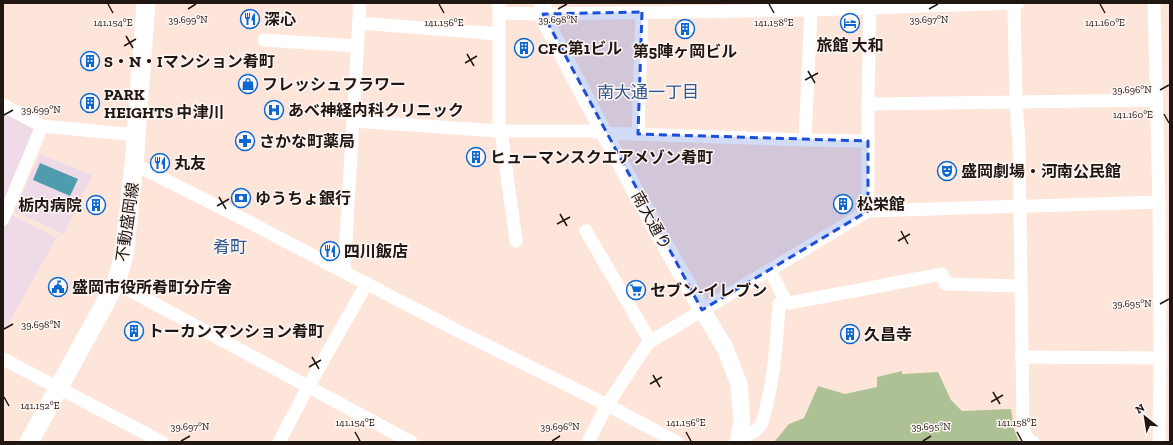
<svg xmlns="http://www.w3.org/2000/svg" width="1173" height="445" font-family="'Zilla Slab','Noto Sans JP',serif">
  <rect width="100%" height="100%" fill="#fee5da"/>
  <!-- education -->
  <g fill="#efdae7">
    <path d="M3 113 36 131 3 207Z"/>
    <path d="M40 154 92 175 64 234 14 211Z"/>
    <path d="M10 214 56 238 3 334V229Z"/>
  </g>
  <!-- green -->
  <path fill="#aec194" d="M902 371V374L938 372 951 400 962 411 1011 409 1014 429 1019 442H774L789 424 804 418 818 386 845 394 877 387V377Z"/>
  <!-- water -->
  <path fill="#509caf" d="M40 163 78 179 70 196 33 180Z"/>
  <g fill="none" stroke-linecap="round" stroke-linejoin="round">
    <!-- minor -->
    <g stroke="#fff" stroke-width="13">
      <path d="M499 3V131"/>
      <path d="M1018 3 1014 7 1016 102 1019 143 1023 422 1024 432 1029 441 1033 442"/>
      <path d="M1154 3 1159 202 1160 358 1159 442"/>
      <path d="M499 13 543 14 811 10 1018 3"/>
      <path d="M359 23 499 34"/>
      <path d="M264 40 357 46"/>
      <path d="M868 104 1157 100"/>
      <path d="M3 105 42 126 137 135"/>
      <path d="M353 121 499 131H592L604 133 805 140 868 141"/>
      <path d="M501 131 516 241"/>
      <path d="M638 134 642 12"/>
      <path d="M805 140 811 10"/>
      <path d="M134 164 251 223 344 272 460 332 607 405 677 442"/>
      <path d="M868 211V104L870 3"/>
      <path d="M3 219 42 126"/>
      <path d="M586 231 650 341"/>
      <path d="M344 272 360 3"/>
      <path d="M116 283 411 442"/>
      <path d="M786 302 789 303 859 290 942 274 945 281V284L1020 286"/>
      <path d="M1021 357 1160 358"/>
      <path d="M3 359 162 442"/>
      <path d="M739 437C747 435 755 433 760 426 765 418 766 408 768 399 775 368 777 336 779 304L786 302 770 270"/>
      <path d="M279 442 308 387 367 283"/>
      <path d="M588 442 607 405 648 343 868 211 1159 202"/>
    </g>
    <!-- tertiary -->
    <path stroke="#fff" stroke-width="17" d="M543 3V17L604 133 651 220 702 310 725 348 739 384 742 422 738 442"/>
    <!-- secondary -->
    <path stroke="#fff" stroke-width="19" d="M29 442 116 283 124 255 134 164 146 3"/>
  </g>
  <!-- marked area -->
  <path fill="#1d4ed8" fill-opacity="0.2" stroke="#1d4ed8" stroke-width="3" stroke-dasharray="8 5" stroke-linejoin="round" d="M642 12 638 134 868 141V211L702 310 543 14Z"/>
  <!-- ticks -->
  <path fill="none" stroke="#211712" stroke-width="1.5" d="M108 4 113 13M439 4 444 13M769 4 774 13M1100 4 1105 13M188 9 196 4M558 9 567 4M929 9 938 4M126 36 133 48M124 46 136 39M467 54 474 66M465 63 477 56M808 71 815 83M805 80 818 73M1160 90 1169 85M1164 114 1169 123M4 115 13 110M219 197 226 209M217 206 229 199M560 214 567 226M557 224 570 217M901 231 908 244M898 241 910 234M1160 304 1169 299M4 329 13 324M312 357 319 369M309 367 321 360M653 375 660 387M650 384 662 377M993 392 1000 404M4 397 9 406M991 402 1003 395M355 432 360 441M686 432 691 441M1017 432 1022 441M181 441 190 436M552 441 560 436M923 441 931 436"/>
  <!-- icons -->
  <defs>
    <symbol id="restaurant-ring" viewBox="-11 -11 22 22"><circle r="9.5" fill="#fdf6f4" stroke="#0b68d1" stroke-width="1.5"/><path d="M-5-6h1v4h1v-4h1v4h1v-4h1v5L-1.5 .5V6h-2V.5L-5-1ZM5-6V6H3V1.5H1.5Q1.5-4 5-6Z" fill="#0b68d1"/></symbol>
    <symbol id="hotel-ring" viewBox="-11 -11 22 22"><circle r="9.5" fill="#fdf6f4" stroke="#0b68d1" stroke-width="1.5"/><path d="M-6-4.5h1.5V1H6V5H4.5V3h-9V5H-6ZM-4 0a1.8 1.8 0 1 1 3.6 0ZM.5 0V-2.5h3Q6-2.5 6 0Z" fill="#0b68d1"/></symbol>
    <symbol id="building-ring" viewBox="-11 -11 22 22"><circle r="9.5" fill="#fdf6f4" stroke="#0b68d1" stroke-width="1.5"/><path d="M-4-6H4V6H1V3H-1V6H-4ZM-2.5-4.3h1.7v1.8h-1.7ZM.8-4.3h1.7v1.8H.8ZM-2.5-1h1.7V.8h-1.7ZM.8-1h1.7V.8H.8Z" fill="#0b68d1"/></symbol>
    <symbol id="shop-ring" viewBox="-11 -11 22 22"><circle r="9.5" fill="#fdf6f4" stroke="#0b68d1" stroke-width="1.5"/><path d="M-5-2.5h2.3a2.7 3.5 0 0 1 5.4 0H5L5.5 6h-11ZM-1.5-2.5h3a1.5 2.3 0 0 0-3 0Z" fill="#0b68d1"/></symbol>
    <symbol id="hospital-ring" viewBox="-11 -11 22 22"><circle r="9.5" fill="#fdf6f4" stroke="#0b68d1" stroke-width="1.5"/><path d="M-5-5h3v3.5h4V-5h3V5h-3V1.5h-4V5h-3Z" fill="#0b68d1"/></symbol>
    <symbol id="pharmacy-ring" viewBox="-11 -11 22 22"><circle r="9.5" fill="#fdf6f4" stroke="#0b68d1" stroke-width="1.5"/><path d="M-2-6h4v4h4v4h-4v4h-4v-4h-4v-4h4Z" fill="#0b68d1"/></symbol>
    <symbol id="theatre-ring" viewBox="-11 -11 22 22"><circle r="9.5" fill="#fdf6f4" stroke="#0b68d1" stroke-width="1.5"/><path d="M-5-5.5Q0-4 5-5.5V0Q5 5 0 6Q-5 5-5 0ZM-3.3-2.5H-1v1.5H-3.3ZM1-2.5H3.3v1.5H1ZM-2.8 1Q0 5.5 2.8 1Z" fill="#0b68d1"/></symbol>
    <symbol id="bank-ring" viewBox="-11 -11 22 22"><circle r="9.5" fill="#fdf6f4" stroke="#0b68d1" stroke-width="1.5"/><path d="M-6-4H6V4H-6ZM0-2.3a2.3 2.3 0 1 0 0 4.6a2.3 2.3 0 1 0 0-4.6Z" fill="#0b68d1"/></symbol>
    <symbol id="civic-ring" viewBox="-11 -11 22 22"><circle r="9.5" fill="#fdf6f4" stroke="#0b68d1" stroke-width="1.5"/><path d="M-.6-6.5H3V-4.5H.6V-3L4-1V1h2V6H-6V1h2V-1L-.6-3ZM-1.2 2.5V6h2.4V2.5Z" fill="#0b68d1"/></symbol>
    <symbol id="supermarket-ring" viewBox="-11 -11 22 22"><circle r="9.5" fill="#fdf6f4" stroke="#0b68d1" stroke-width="1.5"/><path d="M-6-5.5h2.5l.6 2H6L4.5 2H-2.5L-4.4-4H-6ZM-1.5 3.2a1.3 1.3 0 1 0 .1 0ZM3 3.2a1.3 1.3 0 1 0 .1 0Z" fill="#0b68d1"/></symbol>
  </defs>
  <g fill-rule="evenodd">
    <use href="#restaurant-ring" x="239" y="8" width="22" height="22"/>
    <use href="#hotel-ring" x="839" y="12" width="22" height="22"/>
    <use href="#building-ring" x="674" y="18" width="22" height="22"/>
    <use href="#building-ring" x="513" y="37" width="22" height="22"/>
    <use href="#building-ring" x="79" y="50" width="22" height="22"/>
    <use href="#shop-ring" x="237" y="73" width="22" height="22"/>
    <use href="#building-ring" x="79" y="92" width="22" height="22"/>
    <use href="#hospital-ring" x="263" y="99" width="22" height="22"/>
    <use href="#pharmacy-ring" x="234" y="130" width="22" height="22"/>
    <use href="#building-ring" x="465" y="146" width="22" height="22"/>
    <use href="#restaurant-ring" x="149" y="152" width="22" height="22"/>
    <use href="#theatre-ring" x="936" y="160" width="22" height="22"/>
    <use href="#bank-ring" x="230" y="187" width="22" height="22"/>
    <use href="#building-ring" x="832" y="193" width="22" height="22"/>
    <use href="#building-ring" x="85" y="194" width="22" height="22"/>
    <use href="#restaurant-ring" x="319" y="240" width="22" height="22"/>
    <use href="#civic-ring" x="47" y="276" width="22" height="22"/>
    <use href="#supermarket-ring" x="625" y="279" width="22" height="22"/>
    <use href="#building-ring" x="123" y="320" width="22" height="22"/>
    <use href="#building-ring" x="839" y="323" width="22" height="22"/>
  </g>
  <g text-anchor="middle" stroke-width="3" stroke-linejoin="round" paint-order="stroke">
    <!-- poi labels -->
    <g font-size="16" font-weight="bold" fill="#211712" stroke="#fdf6f4" text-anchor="start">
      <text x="264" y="25">深心</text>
      <text x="850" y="51" text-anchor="middle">旅館 大和</text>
      <text x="538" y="54">CFC第1ビル</text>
      <text x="685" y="57" text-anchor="middle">第5陣ヶ岡ビル</text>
      <text x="104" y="67">S・N・Iマンション肴町</text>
      <text x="262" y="90">フレッシュフラワー</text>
      <text x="104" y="100">PARK<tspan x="104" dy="18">HEIGHTS 中津川</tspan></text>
      <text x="288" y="116">あべ神経内科クリニック</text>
      <text x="259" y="147">さかな町薬局</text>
      <text x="490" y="163">ヒューマンスクエアメゾン肴町</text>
      <text x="174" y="169">丸友</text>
      <text x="961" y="177">盛岡劇場・河南公民館</text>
      <text x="255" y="204">ゆうちょ銀行</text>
      <text x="857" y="210">松栄館</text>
      <text x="82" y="211" text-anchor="end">栃内病院</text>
      <text x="344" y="257">四川飯店</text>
      <text x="72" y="293">盛岡市役所肴町分庁舎</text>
      <text x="650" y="296">セブン-イレブン</text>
      <text x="148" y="337">トーカンマンション肴町</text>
      <text x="864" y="340">久昌寺</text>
    </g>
    <!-- street labels -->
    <g font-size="16" fill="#211712" stroke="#fdf6f4">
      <text transform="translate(652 220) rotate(61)" y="6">南大通り</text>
      <text transform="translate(127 222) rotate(-82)" y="6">不動盛岡線</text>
    </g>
    <!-- neighbourhood labels -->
    <g font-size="17" fill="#2f578e" stroke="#fdf6f4">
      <text x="648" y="98">南大通一丁目</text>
      <text x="230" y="253">肴町</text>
    </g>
  </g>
  <g font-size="10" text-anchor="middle" fill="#211712" stroke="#fdf6f4" stroke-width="3" stroke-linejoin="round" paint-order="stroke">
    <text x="558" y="23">39.698°N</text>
    <text x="188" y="23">39.699°N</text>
    <text x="929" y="23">39.697°N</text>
    <text x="113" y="26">141.154°E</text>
    <text x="444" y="26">141.156°E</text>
    <text x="774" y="26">141.158°E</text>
    <text x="1105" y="26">141.160°E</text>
    <text x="1132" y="93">39.696°N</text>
    <text x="41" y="113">39.699°N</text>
    <text x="1133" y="118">141.160°E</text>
    <text x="1132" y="307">39.695°N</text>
    <text x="41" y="328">39.698°N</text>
    <text x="40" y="409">141.152°E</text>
    <text x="355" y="426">141.154°E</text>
    <text x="686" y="426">141.156°E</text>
    <text x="1017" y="426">141.158°E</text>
    <text x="190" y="430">39.697°N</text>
    <text x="560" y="430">39.696°N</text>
    <text x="931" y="430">39.695°N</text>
  </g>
  <!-- border -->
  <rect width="1173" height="445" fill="none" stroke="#211712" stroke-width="8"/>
  <!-- north arrow -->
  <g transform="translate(1145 417) rotate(330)" stroke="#fdf6f4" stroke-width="3" paint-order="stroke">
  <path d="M0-3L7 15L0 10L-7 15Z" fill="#211712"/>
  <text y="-6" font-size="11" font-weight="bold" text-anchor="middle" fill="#211712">N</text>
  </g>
</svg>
